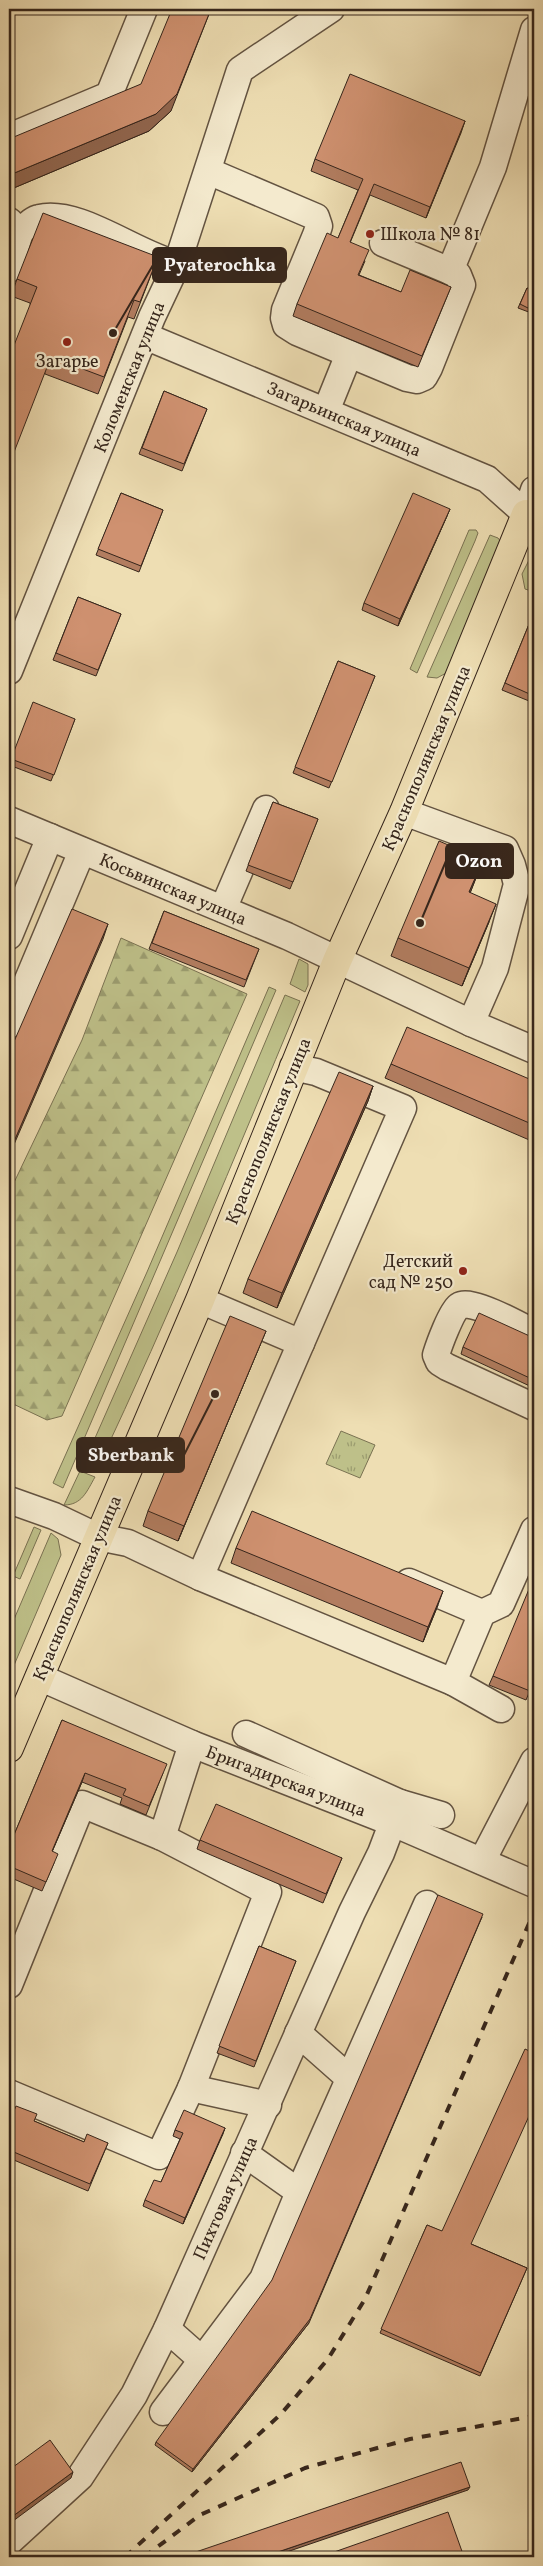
<svg xmlns="http://www.w3.org/2000/svg" width="543" height="2566" font-family="Vollkorn,serif">
  <defs>
    <pattern id="forest-firs" width="22" height="20" patternUnits="userSpaceOnUse" patternTransform="scale(1.25)"><rect width="22" height="20" fill="#bec089"/><path d="M5 1l3.5 6h-7zM16 11l3.5 6h-7z" fill="#9b9c6f"/></pattern>
    <pattern id="park-tufts" width="24" height="20" patternUnits="userSpaceOnUse" patternTransform="scale(1.25)"><rect width="24" height="20" fill="#bec089"/><path d="M3 7l-1-3M5 7V3M7 7l1-3M15 17l-1-3M17 17v-4M19 17l1-3" fill="none" stroke="#9b9c6f"/></pattern>
  </defs>
  <rect width="100%" height="100%" fill="#eedeb3"/>
  <filter id="stains"><feTurbulence type="fractalNoise" baseFrequency=".004" numOctaves="4"/><feColorMatrix values="0 0 0 0 .2 0 0 0 0 .09 0 0 0 0 .02 0 0 0 .5 -.17"/></filter>
  <radialGradient id="worn" r=".72"><stop offset=".6" stop-color="#630" stop-opacity="0"/><stop offset="1" stop-color="#630" stop-opacity=".3"/></radialGradient>
  <!-- green -->
  <g fill="#bec089" stroke="#7a7252">
    <path d="M469 530H476L478 533 475 541 417 673 410 669Z"/>
    <path d="M490 535 498 538 501 542 448 672 437 678 427 677Z"/>
    <path d="M531 556 534 557V588L528 590 525 589 522 574Z"/>
    <path d="M299 959 308 964V985L305 992 290 984Z"/>
    <path d="M269 987 276 990 63 1488 53 1483 147 1272Z"/>
    <path d="M285 995 300 1001C235 1157 170 1314 98 1467L84 1463 177 1252Z"/>
    <path d="M80 1471 95 1477C87 1491 82 1505 64 1505Z"/>
    <path d="M34 1527 41 1530 20 1579 13 1576Z"/>
    <path d="M51 1533 58 1539 61 1555 9 1677V1631Z"/>
  </g>
  <!-- forest -->
  <path fill="url(#forest-firs)" stroke="#7a7252" d="M121 938 247 994 62 1416 47 1420 9 1402V1193L82 1040Z"/>
  <!-- park -->
  <path fill="url(#park-tufts)" stroke="#7a7252" d="M341 1431 375 1445 360 1478 326 1464Z"/>
  <g fill="none" stroke-linecap="round" stroke-linejoin="round">
    <defs>
      <g id="minor">
        <path d="M9 137 109 95 144 9"/>
        <path d="M208 171 316 217 319 226 316 235 285 310 284 318 286 325 297 332 407 378 417 380 424 377 429 368 462 285 458 275 450 271 383 243"/>
        <path d="M9 221 20 232C25 228 32 219 39 218 78 208 137 255 177 264"/>
        <path d="M9 269 20 232"/>
        <path d="M450 271 493 167 534 30"/>
        <path d="M145 336 487 479 526 514 534 490"/>
        <path d="M326 411 349 354"/>
        <path d="M9 671 152 317 177 264 240 70 331 9"/>
        <path d="M404 812 505 849 512 865 517 884 495 968 471 1023"/>
        <path d="M9 820 287 936 471 1023 534 1050"/>
        <path d="M223 909 266 809"/>
        <path d="M9 936 50 837"/>
        <path d="M9 1025 82 851"/>
        <path d="M293 1067 316 1072 403 1108 301 1343"/>
        <path d="M200 1300 301 1343 200 1577"/>
        <path d="M534 1333C521 1326 471 1298 459 1306 451 1312 439 1345 436 1355L439 1362 447 1367 534 1407"/>
        <path d="M9 1500 54 1516 98 1537 128 1543 200 1577 453 1682 482 1613 501 1604 534 1530"/>
        <path d="M409 1582 482 1613"/>
        <path d="M39 1677 192 1744 393 1823 534 1884"/>
        <path d="M453 1682 501 1709"/>
        <path d="M246 1734 400 1803 441 1815"/>
        <path d="M162 1837 192 1744"/>
        <path d="M482 1861 534 1761"/>
        <path d="M9 1985 82 1804 162 1837 268 1892 191 2088 159 2156 9 2093"/>
        <path d="M298 2033 350 2079"/>
        <path d="M191 2088 268 2105"/>
        <path d="M244 2153 299 2192"/>
        <path d="M167 2329 202 2360"/>
        <path d="M163 2412 263 2279 299 2192 427 1904"/>
        <path d="M9 2542 80 2477 134 2395 167 2329 352 1912 381 1853 400 1803"/>
      </g>
      <path id="major" d="M9 1748 200 1300 337 961 404 812 526 514 534 517"/>
    </defs>
    <!-- minor casing -->
    <use href="#minor" stroke="#635341" stroke-width="29"/>
    <!-- major casing -->
    <use href="#major" stroke="#35251b" stroke-width="30"/>
    <!-- minor -->
    <use href="#minor" stroke="#f4eace" stroke-width="26"/>
    <!-- major -->
    <use href="#major" stroke="#eedeb3" stroke-width="28"/>
    <!-- rail -->
    <g stroke="#35251b" stroke-width="4" stroke-dasharray="9 9" stroke-linecap="butt">
      <path d="M125 2557 281 2414 328 2359 365 2299 534 1912"/>
      <path d="M144 2557 200 2515 305 2468 410 2439 534 2416"/>
    </g>
  </g>
  <!-- wall -->
  <g fill="#b27d60" stroke="#35251b">
    <path d="M171 111 149 131 9 190V139Z"/>
    <path d="M465 121 426 218 370 195 350 243 365 261 359 275 401 292 451 287 418 367 293 316 297 304 338 238 358 190 311 171 315 159Z"/>
    <path d="M158 257 134 319 128 317 98 394 45 374 30 303 11 296 17 279Z"/>
    <path d="M527 288 534 291V314L518 308Z"/>
    <path d="M164 391 207 409 182 471 139 454Z"/>
    <path d="M121 493 163 510 139 572 96 555Z"/>
    <path d="M447 516 398 626 362 610 364 603Z"/>
    <path d="M78 597 121 614 96 676 53 660Z"/>
    <path d="M534 612V703L502 690Z"/>
    <path d="M338 661 375 676 329 788 293 773Z"/>
    <path d="M75 719 51 781 9 765 11 759Z"/>
    <path d="M273 802 318 819 290 889 246 871Z"/>
    <path d="M483 860 470 893 489 922 462 986 391 956 398 938Z"/>
    <path d="M164 911 259 949 244 987 149 949Z"/>
    <path d="M391 1064 534 1081V1142L385 1078Z"/>
    <path d="M373 1086 368 1101 277 1308 243 1293 248 1279Z"/>
    <path d="M534 1338V1388L461 1354 463 1347Z"/>
    <path d="M260 1345 178 1541 143 1526 148 1511Z"/>
    <path d="M236 1548 438 1605 423 1642 231 1563Z"/>
    <path d="M493 1676 534 1681 526 1700 489 1685Z"/>
    <path d="M62 1720 163 1773 146 1815 120 1804 122 1798 82 1782 52 1852 54 1863 42 1891 9 1877V1847Z"/>
    <path d="M200 1840 342 1858 323 1903 197 1849Z"/>
    <path d="M259 1946 296 1961 254 2067 217 2053Z"/>
    <path d="M34 2121 84 2142 108 2143 88 2191 9 2158V2123Z"/>
    <path d="M225 2128 183 2224 143 2206 145 2200 161 2182 180 2139 173 2136 175 2130Z"/>
    <path d="M427 2225 527 2268 480 2376 380 2333Z"/>
    <path d="M534 2269V2280L530 2278Z"/>
    <path d="M309 2323 192 2472 155 2445 156 2442Z"/>
  </g>
  <!-- shaded-wall -->
  <g fill="#91664e" stroke="#35251b">
    <path d="M211 9 171 111 149 131 9 190V184L12 174 156 114Z"/>
    <path d="M465 121 461 133 426 218 430 207Z"/>
    <path d="M450 509 447 516 398 626 400 619Z"/>
    <path d="M483 860 476 878 463 911 469 892Z"/>
    <path d="M496 904 489 922 462 986 469 968Z"/>
    <path d="M108 924 103 939 9 1156V1153Z"/>
    <path d="M373 1086 368 1101 277 1308 282 1293Z"/>
    <path d="M266 1331 260 1345 178 1541 184 1526Z"/>
    <path d="M443 1591 438 1605 423 1642 428 1627Z"/>
    <path d="M85 1773 82 1782 48 1861 52 1851Z"/>
    <path d="M482 1917 309 2323 192 2472 193 2469Z"/>
    <path d="M225 2128 223 2134 183 2224 185 2218Z"/>
    <path d="M73 2472 71 2478 9 2524V2519Z"/>
    <path d="M470 2487 468 2490 272 2557H263Z"/>
  </g>
  <!-- building -->
  <g fill="#cf9170" stroke="#35251b">
    <path d="M172 9H211L177 94 156 114 12 174 9 166V139L141 84Z"/>
    <path d="M350 74 465 121 430 207 374 184 350 242 369 250 358 275 401 292 410 270 451 287 422 356 297 304 327 233 338 238 363 179 315 159Z"/>
    <path d="M43 213 158 257 140 302 134 300 104 377 51 357 9 465V358L37 287 17 279Z"/>
    <path d="M527 288 534 291V311L520 304Z"/>
    <path d="M164 391 207 409 184 464 142 448Z"/>
    <path d="M121 493 163 510 141 566 98 549Z"/>
    <path d="M413 493 450 509 400 619 364 603Z"/>
    <path d="M78 597 121 614 98 670 56 653Z"/>
    <path d="M534 612V696L505 683Z"/>
    <path d="M338 661 375 676 332 782 295 767Z"/>
    <path d="M33 702 75 719 54 775 11 759Z"/>
    <path d="M273 802 318 819 293 882 248 865Z"/>
    <path d="M439 841 483 860 469 892 496 904 469 968 398 938Z"/>
    <path d="M72 909 108 924 9 1153V1053Z"/>
    <path d="M164 911 259 949 246 980 152 943Z"/>
    <path d="M407 1027 534 1081V1125L391 1064Z"/>
    <path d="M339 1072 373 1086 282 1293 248 1279Z"/>
    <path d="M479 1313 534 1338V1380L463 1347Z"/>
    <path d="M230 1316 266 1331 184 1526 148 1511Z"/>
    <path d="M252 1511 443 1591 428 1627 236 1548Z"/>
    <path d="M534 1577V1680L530 1691 493 1676Z"/>
    <path d="M62 1720 167 1764 149 1806 123 1795 126 1789 85 1773 52 1851 58 1854 46 1882 9 1866V1847Z"/>
    <path d="M216 1804 342 1858 326 1894 200 1840Z"/>
    <path d="M438 1895 483 1914 310 2319 193 2469 156 2442 272 2280Z"/>
    <path d="M259 1946 296 1961 256 2061 219 2046Z"/>
    <path d="M525 2049 534 2053V2105L471 2244 527 2268 481 2373 381 2329 427 2225 442 2231Z"/>
    <path d="M16 2106 37 2114 34 2121 84 2142 87 2134 108 2143 90 2184 9 2150V2123Z"/>
    <path d="M184 2110 225 2128 185 2218 145 2200 154 2180 161 2182 183 2133 175 2130Z"/>
    <path d="M534 2269V2276L532 2275Z"/>
    <path d="M9 2340 11 2341 9 2347Z"/>
    <path d="M50 2440 73 2472 9 2519V2470Z"/>
    <path d="M461 2462 470 2487 263 2557H181Z"/>
    <path d="M448 2512 464 2557H320Z"/>
  </g>
  <!-- markers -->
  <g fill="#8f2418" stroke="#f4eace" stroke-width="2">
    <circle cx="370" cy="234" r="5"/>
    <circle cx="67" cy="342" r="5"/>
    <circle cx="463" cy="1271" r="5"/>
  </g>
  <g text-anchor="middle" stroke-width="4.5" stroke-linejoin="round" paint-order="stroke">
    <!-- poi labels -->
    <g font-size="18" fill="#35251b" stroke="#f4eace" text-anchor="start">
      <text x="380" y="240">Школа № 81</text>
      <text x="67" y="367" text-anchor="middle">Загарье</text>
      <text x="453" y="1267" text-anchor="end">Детский<tspan x="453" dy="21">сад № 250</tspan></text>
    </g>
    <!-- street labels -->
    <g font-size="18" fill="#35251b" stroke="#f4eace">
      <text transform="translate(129 377) rotate(-68)" y="6">Коломенская улица</text>
      <text transform="translate(344 419) rotate(23)" y="6">Загарьинская улица</text>
      <text transform="translate(426 758) rotate(-67)" y="6">Краснополянская улица</text>
      <text transform="translate(173 889) rotate(23)" y="6">Косьвинская улица</text>
      <text transform="translate(268 1131) rotate(-68)" y="6">Краснополянская улица</text>
      <text transform="translate(77 1588) rotate(-67)" y="6">Краснополянская улица</text>
      <text transform="translate(286 1781) rotate(21)" y="6">Бригадирская улица</text>
      <text transform="translate(225 2198) rotate(-66)" y="6">Пихтовая улица</text>
    </g>
  </g>
  <!-- callouts -->
  <path fill="none" stroke="#35251b" stroke-width="2" d="M113 333L153 265M420 923L446 861M215 1394L184 1455"/>
  <g fill="#35251b" stroke="#f4eace" stroke-width="2">
    <circle cx="113" cy="333" r="5"/>
    <circle cx="420" cy="923" r="5"/>
    <circle cx="215" cy="1394" r="5"/>
  </g>
  <g fill="#35251b" stroke="#35251b" stroke-width="2">
    <rect x="153" y="248" width="133" height="34" rx="5"/>
    <rect x="446" y="844" width="67" height="34" rx="5"/>
    <rect x="77" y="1438" width="107" height="34" rx="5"/>
  </g>
  <g font-size="19" text-anchor="middle" font-weight="bold" fill="#fff">
    <text x="220" y="271">Pyaterochka</text>
    <text x="479" y="867">Ozon</text>
    <text x="131" y="1461">Sberbank</text>
  </g>
  <!-- margin -->
  <rect width="543" height="2566" fill="none" stroke="#eedeb3" stroke-width="30"/>
  <rect x="10" y="10" width="523" height="2546" fill="none" stroke="#35251b" stroke-width="2.5"/>
  <rect x="15" y="15" width="513" height="2536" fill="none" stroke="#35251b"/>
  <rect width="100%" height="100%" filter="url(#stains)"/>
  <rect width="100%" height="100%" fill="url(#worn)"/>
</svg>
